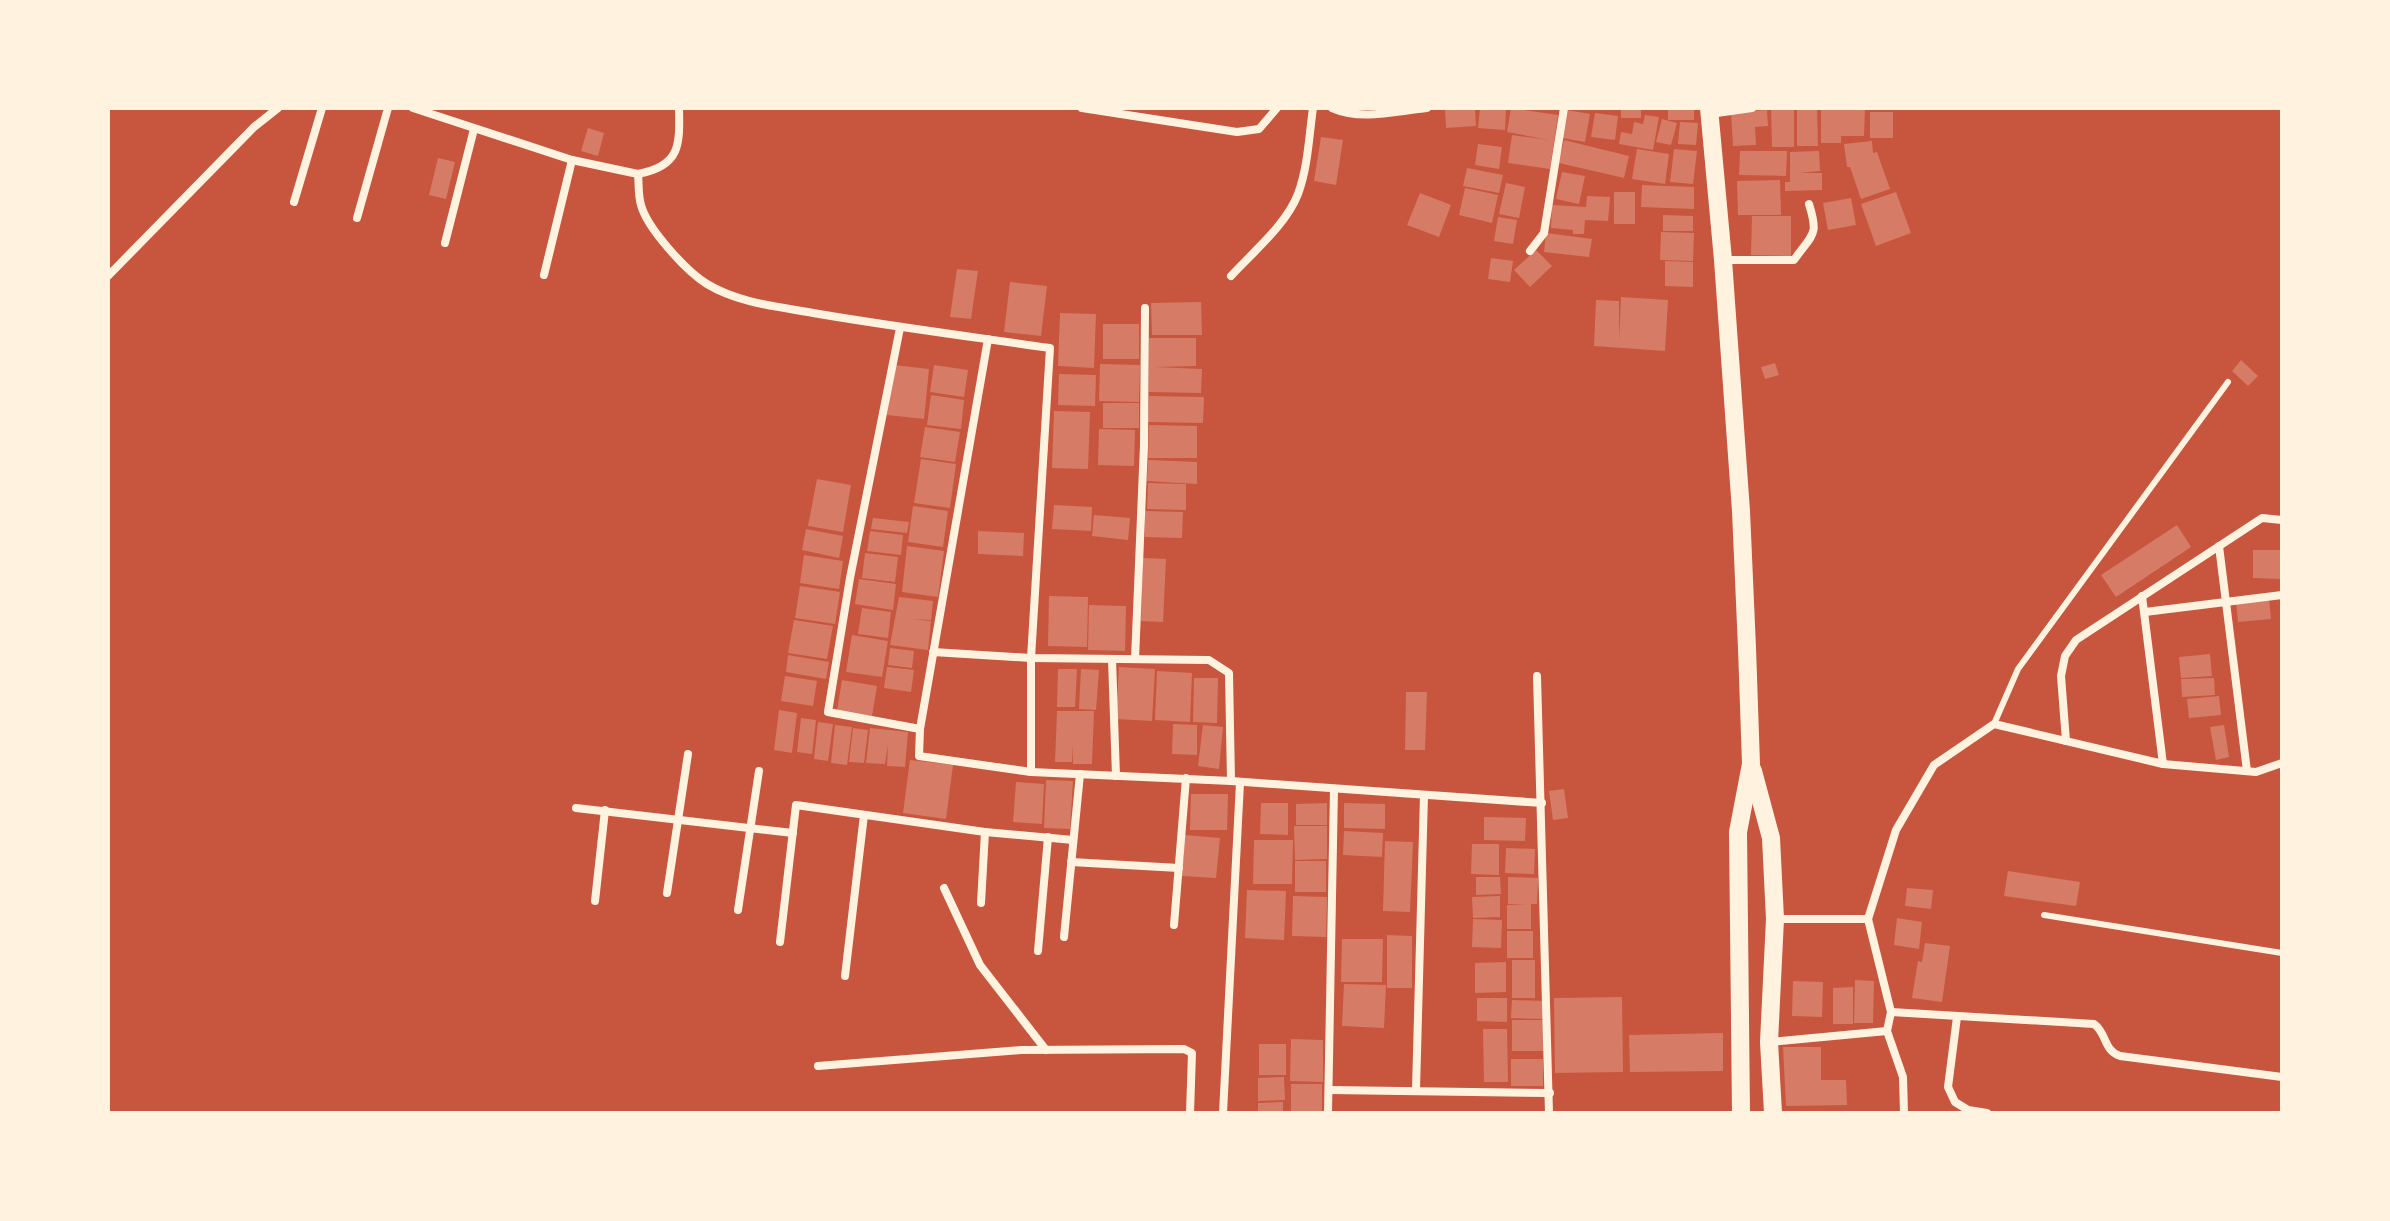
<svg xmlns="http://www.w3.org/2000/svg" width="2390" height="1221" font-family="Cabin,sans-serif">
  <rect width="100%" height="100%" fill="#c8553d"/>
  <!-- building -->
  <g fill="#d67c66">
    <path d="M1445 108H1475L1476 126 1446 128Z"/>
    <path d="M1480 108H1506L1505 130 1478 128Z"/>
    <path d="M1511 108 1558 115 1550 169 1508 163 1512 135 1549 140 1507 132Z"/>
    <rect x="1621" y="108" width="20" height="10"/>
    <rect x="1668" y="108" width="26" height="12"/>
    <path d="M1771 108H1794V147H1772Z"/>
    <path d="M1797 108H1817L1818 146H1797Z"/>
    <path d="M1821 108H1865L1864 136H1841V143H1821Z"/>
    <path d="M1567 110 1590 114 1585 142 1562 138Z"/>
    <path d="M1767 110 1768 126 1755 127 1756 145 1733 146 1731 112Z"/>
    <rect x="1870" y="112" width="23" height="26"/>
    <path d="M1595 113 1618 116 1615 140 1591 137Z"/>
    <path d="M1645 115 1659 117 1653 150 1619 144 1621 132 1632 134 1634 122 1643 124Z"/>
    <path d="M1662 119 1677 123 1671 145 1656 142Z"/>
    <path d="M1680 122 1698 123 1696 145 1678 144Z"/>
    <path d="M588 128 604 133 598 156 581 151Z"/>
    <path d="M1321 137 1343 140 1336 185 1314 181Z"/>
    <path d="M1564 140 1629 156 1624 178 1559 163Z"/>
    <path d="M1872 141 1873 153 1877 152 1890 189 1861 199 1850 167H1847L1844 144Z"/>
    <path d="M1478 144 1502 147 1499 169 1475 165Z"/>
    <path d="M1637 149 1669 154 1665 184 1632 179Z"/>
    <path d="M1674 149 1697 151 1693 184 1670 182Z"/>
    <path d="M1740 151H1787L1786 176 1739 175Z"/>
    <path d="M1819 151 1820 171 1799 173H1822V190L1785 191V182H1790V152Z"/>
    <path d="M438 158 455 162 446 199 429 195Z"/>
    <path d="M1467 168 1503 175 1499 193 1463 186Z"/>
    <path d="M1562 172 1585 176 1579 204 1556 199Z"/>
    <path d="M1780 180 1781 215H1738L1737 181Z"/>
    <path d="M1506 183 1525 187 1519 218 1499 214Z"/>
    <path d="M1642 185 1694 187V209L1641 207Z"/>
    <path d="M1465 188 1498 195 1492 223 1459 215Z"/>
    <rect x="1614" y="192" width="21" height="32"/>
    <path d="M1896 192 1911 233 1876 246 1861 204Z"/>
    <path d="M1420 193 1451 205 1439 237 1407 225Z"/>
    <path d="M1587 196 1610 197 1608 221 1585 220 1584 234H1573V230L1551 228 1552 205 1586 207Z"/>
    <path d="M1851 198 1856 225 1828 230 1823 203Z"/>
    <path d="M1663 215 1693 216V231H1663Z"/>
    <path d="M1752 216H1791V256L1751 255Z"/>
    <path d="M1498 217 1517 220 1513 244 1494 241Z"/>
    <path d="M1661 232 1694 233 1693 261 1660 260Z"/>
    <path d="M1546 233 1592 239 1589 257 1544 252Z"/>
    <path d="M1536 250 1552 266 1530 287 1514 270Z"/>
    <path d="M1491 258 1513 261 1510 282 1488 279Z"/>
    <path d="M1665 261 1693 262V287L1665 286Z"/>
    <path d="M957 269 978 271 971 319 950 317Z"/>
    <path d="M1010 282 1047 286 1041 336 1004 332Z"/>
    <path d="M1621 297 1668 300 1665 351 1594 346 1596 300 1619 301V341Z"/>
    <path d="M1201 302 1202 335H1152L1151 303Z"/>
    <path d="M1060 313 1096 314 1094 368 1058 366Z"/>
    <rect x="1103" y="324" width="36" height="35"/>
    <path d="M1149 338H1196V366L1155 367 1202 369 1201 393 1149 392Z"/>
    <path d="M2241 360 2258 376 2248 386 2232 371Z"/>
    <path d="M1775 363 1779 375 1765 379 1761 367Z"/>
    <path d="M1100 364 1140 365 1139 402 1099 401Z"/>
    <path d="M894 365 929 369 924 419 887 415Z"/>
    <path d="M934 365 968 370 964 397 930 392Z"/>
    <path d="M1059 374 1096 375 1095 406 1058 405Z"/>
    <path d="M931 395 964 400 961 429 927 425Z"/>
    <path d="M1149 396 1204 397 1203 423 1148 422Z"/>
    <rect x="1103" y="403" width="36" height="25"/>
    <path d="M1054 411 1090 412 1088 469 1052 468Z"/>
    <path d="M1149 425 1197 426V458H1148Z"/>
    <path d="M925 427 960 432 955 462 920 457Z"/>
    <path d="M1099 429 1135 430 1134 466 1098 465Z"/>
    <path d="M921 459 956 464 950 508 914 503Z"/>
    <path d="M1148 460 1197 462V484L1147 481Z"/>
    <path d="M817 479 851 485 843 532 808 526Z"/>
    <path d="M1148 483 1186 484V510L1147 509Z"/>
    <path d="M1054 505 1092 507 1091 531 1052 529Z"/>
    <path d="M913 506 948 511 943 547 908 542Z"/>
    <path d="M1145 511 1183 512 1182 538 1145 537Z"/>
    <path d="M1094 515 1130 518 1128 540 1092 536Z"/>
    <path d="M873 518 909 522 907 533 871 529Z"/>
    <path d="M2177 525 2191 547 2116 597 2101 575Z"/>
    <path d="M806 529 843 536 839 558 802 550Z"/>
    <path d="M870 531 903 535 901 555 867 551Z"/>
    <path d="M978 531 1024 533 1023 556 978 554Z"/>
    <path d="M907 546 944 551 938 597 902 592Z"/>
    <path d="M2253 550H2281L2280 579 2253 578Z"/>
    <path d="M865 553 898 557 895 582 862 578Z"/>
    <path d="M804 555 843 561 839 589 800 583Z"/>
    <path d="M1143 558 1166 559 1163 622 1141 621Z"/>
    <path d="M859 579 896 584 893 610 855 604Z"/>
    <path d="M800 586 840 592 835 624 795 618Z"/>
    <path d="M1049 596 1088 597 1087 647 1048 646Z"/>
    <path d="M899 597 933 601 931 620 911 619 931 621 928 650 890 645Z"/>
    <path d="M2269 599 2271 619 2238 622 2236 602Z"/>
    <path d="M1089 605 1126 606 1125 651 1088 650Z"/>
    <path d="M862 608 891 612 888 638 858 634Z"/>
    <path d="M794 620 833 626 827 659 788 653Z"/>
    <path d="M852 635 888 641 882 677 846 672Z"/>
    <path d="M890 648 914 651 912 668 888 665Z"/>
    <path d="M2210 654 2212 676 2181 678 2179 657Z"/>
    <path d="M788 655 829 662 826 679 786 672Z"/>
    <path d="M887 667 914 670 911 692 884 688Z"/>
    <path d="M1119 667 1155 669 1152 721 1116 719Z"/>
    <path d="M1058 669H1077L1075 707H1057Z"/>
    <path d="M1081 669 1099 670 1096 710 1079 709Z"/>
    <path d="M1157 671 1192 673 1190 722 1155 720Z"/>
    <path d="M785 676 817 681 813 706 781 701Z"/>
    <path d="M1194 678H1218L1217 723 1193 722Z"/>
    <path d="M2214 678 2215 695 2182 697 2181 679Z"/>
    <path d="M842 680 877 686 872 716 837 711Z"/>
    <path d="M1406 692H1427L1425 750H1405Z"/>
    <path d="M2219 696 2221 715 2189 718 2187 699Z"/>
    <path d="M779 710 797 713 792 753 774 750Z"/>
    <path d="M1057 711H1094L1092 764H1073V745L1072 762H1055Z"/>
    <path d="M801 718 816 720 812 754 797 752Z"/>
    <path d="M818 722 833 724 828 761 814 759Z"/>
    <path d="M1173 724 1197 725V755L1172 754Z"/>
    <path d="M835 725 852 727 847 765 831 763Z"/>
    <path d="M1203 725 1223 727 1219 769 1198 766Z"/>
    <path d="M2224 725 2229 757 2216 760 2210 727Z"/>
    <path d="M853 728 868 730 864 763 849 762Z"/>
    <path d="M870 728 908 732 905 767 887 766 888 745 885 764 866 763Z"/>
    <path d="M910 760 953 765 946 819 903 813Z"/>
    <path d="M1046 780 1073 781 1070 829 1044 828Z"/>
    <path d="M1016 782 1044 784 1042 824 1013 822Z"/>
    <path d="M1564 789 1568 818 1553 820 1549 791Z"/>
    <path d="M1191 794H1228L1227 830H1190Z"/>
    <path d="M1261 803H1288V835L1260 834Z"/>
    <path d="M1327 803V825H1296V804Z"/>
    <path d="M1344 803 1385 804V829L1344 828Z"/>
    <path d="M1484 817 1526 818 1525 841 1484 840Z"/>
    <path d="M1294 826H1327V859L1295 860Z"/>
    <path d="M1344 831 1383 833 1382 857 1343 855Z"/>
    <path d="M1185 835 1220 838 1216 878 1182 876Z"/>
    <path d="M1254 840H1293L1292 884H1253Z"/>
    <path d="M1385 841 1413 842 1410 912 1383 911Z"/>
    <path d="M1472 844H1499V875L1471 874Z"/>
    <path d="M1506 848 1535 849 1534 874 1505 873Z"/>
    <rect x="1295" y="861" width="31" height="31"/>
    <path d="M2008 871 2080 882 2076 906 2004 896Z"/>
    <path d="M1476 877H1500L1501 894 1476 895Z"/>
    <path d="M1508 877 1538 878 1537 904H1531V929H1507V905H1528L1508 904Z"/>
    <path d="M1907 888 1933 890 1931 909 1905 906Z"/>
    <path d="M1247 890 1286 891 1284 940 1245 938Z"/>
    <path d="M1293 896 1327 897 1326 937 1292 936Z"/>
    <path d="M1500 896V917L1473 918 1472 897Z"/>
    <path d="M1897 918 1922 922 1919 949 1894 945Z"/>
    <path d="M1473 919 1502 920 1501 948 1472 947Z"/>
    <rect x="1507" y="931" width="26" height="27"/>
    <path d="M1387 935 1412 936V988H1387Z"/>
    <path d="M1342 939H1383L1382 982H1341Z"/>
    <path d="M1925 943 1950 946 1942 1002 1912 998 1918 961 1922 962Z"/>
    <rect x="1512" y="960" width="23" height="38"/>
    <path d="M1506 962V992L1475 993V963Z"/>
    <path d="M1855 980 1874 981 1873 1023H1854Z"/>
    <path d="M1793 981 1823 982 1822 1017 1792 1016Z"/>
    <path d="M1344 984 1386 985 1384 1028 1342 1026Z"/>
    <path d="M1853 987V1024H1833V988Z"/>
    <path d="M1622 997 1623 1072 1555 1073 1554 998Z"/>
    <path d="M1477 998H1507V1022L1477 1021Z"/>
    <path d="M1512 1000 1545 1001V1019L1511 1018Z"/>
    <rect x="1512" y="1020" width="33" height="31"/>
    <path d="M1483 1029H1507L1508 1082H1484Z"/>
    <path d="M1723 1033V1071L1630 1072 1629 1035Z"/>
    <path d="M1291 1039 1323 1040V1082L1290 1081Z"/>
    <rect x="1259" y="1044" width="27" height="31"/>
    <path d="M1783 1047H1821V1080H1846L1847 1105 1786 1106Z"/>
    <rect x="1511" y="1059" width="32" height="27"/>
    <path d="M1284 1077 1285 1100 1258 1101V1078Z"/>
    <rect x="1291" y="1084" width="31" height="29"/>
    <path d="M1283 1102V1113H1258V1103Z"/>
  </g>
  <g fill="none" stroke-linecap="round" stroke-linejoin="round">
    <!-- service -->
    <g stroke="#fff3e0" stroke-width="6">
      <path d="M1994 724 2018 669 2228 382"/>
      <path d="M2044 915 2282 953"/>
    </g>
    <!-- minor -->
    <g stroke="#fff3e0" stroke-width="8">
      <path d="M413 108 572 160 638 174"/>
      <path d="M679 108C680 146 680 166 638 174 639 184 638 195 641 205 647 228 686 271 707 284 740 304 782 307 819 314 896 327 973 337 1050 348L1031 658V772"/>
      <path d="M1082 108 1237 132 1259 129 1277 108"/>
      <path d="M1332 108C1361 121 1396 111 1427 108"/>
      <path d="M1710 114 1752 108"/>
      <path d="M294 202 322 108"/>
      <path d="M357 218 388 108"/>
      <path d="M445 243 474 129"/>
      <path d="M1530 251 1544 233 1564 108"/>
      <path d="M1724 260H1794C1813 233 1819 236 1809 204"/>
      <path d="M544 275 572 160"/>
      <path d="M108 276 254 127 278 108"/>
      <path d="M1231 276C1253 252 1286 225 1298 194 1308 167 1309 136 1313 108"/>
      <path d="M900 328 850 578 828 712 920 729"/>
      <path d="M988 339 920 729 919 756 1031 772 1231 781 1542 803"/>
      <path d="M2219 546 2247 771"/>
      <path d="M2142 596 2163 764"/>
      <path d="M2145 612 2282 595"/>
      <path d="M933 652 1031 658 1209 660 1229 673 1231 781"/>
      <path d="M1112 659 1116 776"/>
      <path d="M1135 659 1144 445 1145 308"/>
      <path d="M1537 676 1549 1113"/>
      <path d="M2066 741 2061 676 2065 656 2076 640 2262 518 2282 520"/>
      <path d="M576 808 793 833"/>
      <path d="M1071 862 1179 868"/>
      <path d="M944 888 980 965 1046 1050"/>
      <path d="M667 893 688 754"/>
      <path d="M595 901 605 810"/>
      <path d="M981 903 985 832"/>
      <path d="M738 910 759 771"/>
      <path d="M1775 919H1868L1896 830 1934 765 1994 724 2163 764 2256 772 2282 763"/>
      <path d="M1868 919 1891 1012 1887 1031 1903 1077 1904 1113"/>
      <path d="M1174 925 1186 778"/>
      <path d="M1064 937 1080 774"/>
      <path d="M780 942 796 805 985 832 1073 840"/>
      <path d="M1038 951 1048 837"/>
      <path d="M845 976 864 815"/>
      <path d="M1891 1012 2094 1024C2107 1033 2103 1050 2120 1056L2282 1077"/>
      <path d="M1957 1017 1948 1087 1955 1102 1968 1110 1987 1113"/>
      <path d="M1770 1042 1887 1031"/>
      <path d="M818 1066 1021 1050 1184 1049 1192 1053 1190 1113"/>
      <path d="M1329 1090 1550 1093"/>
      <path d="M1416 1090 1424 795"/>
      <path d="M1223 1113 1240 783"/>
      <path d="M1328 1113 1334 789"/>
    </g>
    <!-- primary -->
    <g stroke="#fff3e0" stroke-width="18">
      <path d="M1709 108 1723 260 1741 511 1747 648 1751 764 1738 832 1741 1113"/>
      <path d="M1753 771 1771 838 1775 919 1769 1042 1773 1113"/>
    </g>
  </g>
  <!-- border -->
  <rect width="2390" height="1221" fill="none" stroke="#fff3e0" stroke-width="220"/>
</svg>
